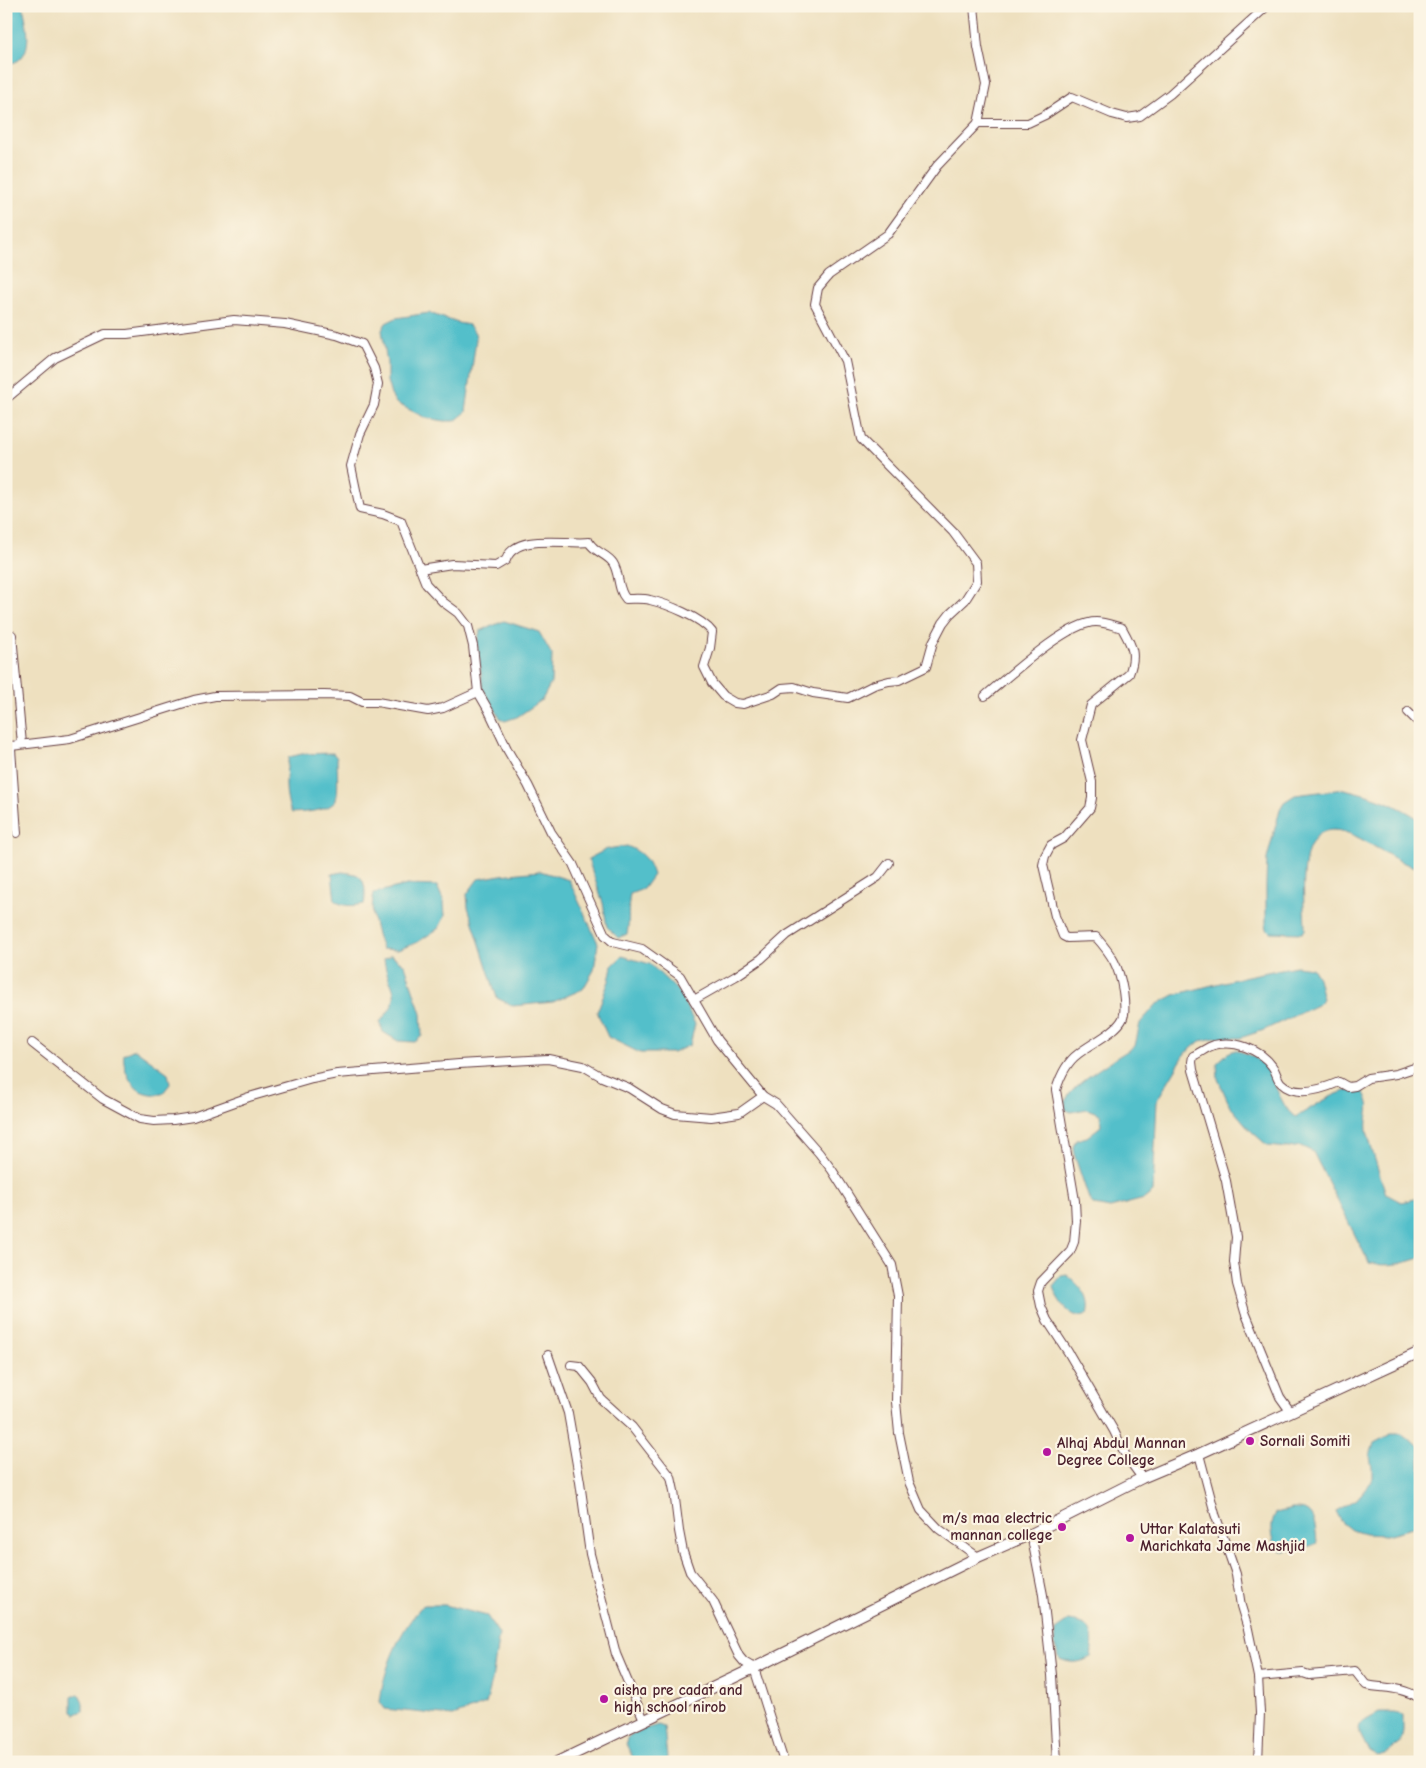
<svg xmlns="http://www.w3.org/2000/svg" width="1426" height="1768" font-family="'Comic Neue',sans-serif">
  <rect width="100%" height="100%" fill="#fcf5e5"/>
  <filter id="ink" filterUnits="userSpaceOnUse"><feTurbulence type="fractalNoise" baseFrequency=".02" numOctaves="2"/><feDisplacementMap in="SourceGraphic" scale="10" xChannelSelector="R" yChannelSelector="G"/><feConvolveMatrix kernelMatrix="1 2 1 2 8 2 1 2 1" color-interpolation-filters="sRGB"/></filter>
  <filter id="wash" filterUnits="userSpaceOnUse"><feTurbulence type="fractalNoise" baseFrequency=".0096" numOctaves="4" result="noise"/><feDisplacementMap in="SourceGraphic" scale="20" xChannelSelector="R" yChannelSelector="G"/><feGaussianBlur stdDeviation="1.12" result="paint"/><feColorMatrix in="noise" values="0 0 0 0 0 0 0 0 0 0 0 0 0 0 0 0 0 1.4 0 .05"/><feComposite in="paint" operator="in"/></filter>
  <g filter="url(#wash)">
    <rect width="100%" height="100%" fill="#eee0bf"/>
    <!-- water -->
    <g fill="#52bfca" stroke="#4e6f7a">
      <path d="M6 6H23C26 22 33 45 21 58 18 62 11 63 6 65Z"/>
      <path d="M429 313 458 323 469 325 475 333 476 339 466 412 455 421H445L426 418 396 403 391 395 387 381V363L382 330 386 323 396 318Z"/>
      <path d="M504 621 539 632 552 655 551 683 542 700 517 717 505 721 501 719 483 690 477 643 480 631Z"/>
      <path d="M333 753 337 758C337 767 339 792 336 799 331 812 304 812 292 813 284 801 285 771 289 757L302 754Z"/>
      <path d="M1344 789C1371 795 1397 804 1420 820V868C1403 865 1390 855 1375 847 1363 840 1347 830 1333 830 1294 830 1305 906 1305 930L1302 933 1270 932 1267 929 1266 923V884L1267 859 1280 809 1284 802 1295 795Z"/>
      <path d="M627 846C643 853 648 859 653 875L643 889 630 894C627 909 630 920 627 934L618 938 607 927 603 903 588 859 607 849Z"/>
      <path d="M540 871 569 880 598 943 594 970 583 989 553 1002 513 1006 497 998 468 907 467 894 478 879 501 875Z"/>
      <path d="M342 872C348 873 355 873 359 876 366 881 366 897 364 904 354 906 344 907 335 901L332 874Z"/>
      <path d="M407 885 437 886 444 902 445 916 439 928 418 942 398 950 382 949C376 933 369 910 374 893Z"/>
      <path d="M391 955 405 965 421 1014 422 1036 415 1042 398 1041 383 1032 380 1022C407 991 388 991 384 959Z"/>
      <path d="M622 956 650 964 679 992 695 1024 690 1045 673 1053H640L608 1037 597 1012 609 981 612 966Z"/>
      <path d="M1296 966 1312 968 1318 978 1323 999 1317 1005 1264 1030 1240 1038H1215L1200 1041 1185 1054 1157 1100 1153 1192 1144 1199 1110 1208 1094 1205 1089 1199 1074 1154 1073 1147 1076 1140 1087 1137 1101 1126 1100 1114 1087 1109 1071 1112 1064 1109C1065 1106 1065 1101 1067 1098 1076 1081 1118 1057 1135 1046L1140 1023 1156 1005 1174 995 1243 977Z"/>
      <path d="M135 1049 168 1073 170 1084 162 1094C157 1094 151 1095 146 1093 131 1090 122 1067 124 1054Z"/>
      <path d="M1236 1050C1244 1053 1252 1055 1258 1060 1276 1075 1278 1105 1295 1117 1316 1107 1340 1085 1363 1091 1375 1112 1363 1115 1368 1135 1373 1155 1380 1175 1386 1194L1401 1202 1420 1198V1258C1403 1264 1386 1267 1369 1263L1313 1152 1301 1146 1289 1148 1268 1146 1251 1131 1230 1106 1218 1079 1217 1063 1229 1052Z"/>
      <path d="M1067 1275C1080 1286 1092 1297 1087 1314 1085 1315 1080 1316 1079 1316 1067 1315 1055 1296 1053 1286L1061 1276Z"/>
      <path d="M1391 1434H1402L1420 1447V1524L1416 1527 1386 1535 1365 1534 1351 1530 1342 1523 1336 1511 1357 1499 1372 1481V1468L1370 1456 1374 1443Z"/>
      <path d="M1292 1509C1295 1509 1301 1509 1304 1510 1316 1514 1316 1533 1317 1543 1313 1546 1290 1551 1285 1551 1282 1551 1280 1550 1277 1549 1272 1537 1269 1524 1276 1513Z"/>
      <path d="M423 1605H445L487 1616 499 1634 492 1681 486 1704 453 1716 385 1709 380 1702C384 1668 399 1631 423 1605Z"/>
      <path d="M1068 1621C1093 1623 1095 1635 1091 1657 1080 1663 1071 1664 1060 1659L1054 1644 1055 1630Z"/>
      <path d="M74 1695H79L83 1703V1711L76 1714 72 1712V1696Z"/>
      <path d="M1379 1713H1395L1403 1715V1731L1400 1744 1387 1753 1378 1756 1369 1751 1358 1729 1359 1724Z"/>
      <path d="M658 1725 664 1727 667 1758 664 1762H635L626 1744 627 1738 641 1730Z"/>
    </g>
  </g>
  <g filter="url(#ink)">
    <g fill="none" stroke-linecap="round" stroke-linejoin="round">
      <defs>
        <g id="minor">
          <path d="M978 123H1028L1045 115 1072 97 1112 114 1127 118 1140 116 1170 94 1267 6"/>
          <path d="M6 399 55 358 105 334H127L234 320 285 324 337 335 362 344 374 368 378 384 374 405 360 434 351 466 360 509 383 514 401 521 426 584 443 602 458 613 468 626 473 646 478 692 489 711 508 751 528 785 551 832 573 864 605 935 613 942 642 949 680 976 717 1040 763 1096 776 1104 819 1153 832 1170 892 1265 898 1296 896 1402 899 1433 909 1482 921 1510 939 1529 978 1557"/>
          <path d="M420 569 452 564 496 566 506 560C515 532 567 545 589 542 594 552 607 554 613 563 620 574 617 589 626 599 634 599 643 598 650 600 667 604 702 618 712 632L710 648 704 667 712 683 723 696 735 703 743 704 773 694 782 688 794 687 813 693 848 698 874 685 889 681 899 680 926 667 933 642 943 623 950 614 965 600 977 581 976 563 953 532 861 439 845 361 815 304 818 288 829 275 888 234 937 166 978 123 986 85 978 47 974 6"/>
          <path d="M6 636 12 635 22 744"/>
          <path d="M985 696C1009 676 1067 622 1096 622 1105 622 1114 626 1122 628 1132 646 1137 654 1129 674L1091 705 1082 740 1092 782V798L1090 808 1064 838 1051 845 1045 856 1043 865 1055 916 1063 936 1067 938 1096 937C1112 955 1119 966 1123 991 1124 999 1126 1011 1123 1018 1117 1032 1090 1044 1078 1054 1067 1062 1060 1077 1056 1090L1075 1201 1076 1221 1074 1242 1070 1252 1041 1282 1038 1291 1041 1306 1047 1320 1068 1352 1114 1431 1126 1456 1142 1478"/>
          <path d="M1408 712 1417 721H1420"/>
          <path d="M8 744 11 746V749L17 833"/>
          <path d="M11 746 70 739 194 700 215 696 324 695 350 696 362 702H377L428 711 443 708 478 692"/>
          <path d="M694 1000 736 976 761 959 787 935 878 877 889 863"/>
          <path d="M32 1043 103 1099 140 1119 154 1121 173 1120 193 1117 249 1097 312 1079 337 1074 459 1064 548 1059 583 1066 602 1077 629 1088 662 1109 675 1114 711 1117 739 1113 763 1096"/>
          <path d="M548 1355 568 1413 580 1482 590 1554 608 1623 616 1654 644 1720"/>
          <path d="M571 1365 579 1366 592 1382 601 1399 632 1427 671 1477 674 1491 679 1531 683 1552 690 1572 713 1601 739 1656 744 1662 754 1668 784 1762"/>
          <path d="M1290 1411 1280 1397 1245 1312 1237 1284 1234 1262 1236 1237 1226 1181 1193 1070 1192 1062 1193 1056C1200 1053 1207 1047 1214 1045 1234 1040 1260 1049 1272 1066 1276 1071 1277 1079 1281 1083 1296 1098 1323 1089 1339 1082L1348 1087 1355 1086 1368 1078 1396 1074 1420 1066"/>
          <path d="M1199 1454 1215 1514 1236 1574 1241 1606 1248 1629 1258 1677 1260 1713 1258 1762"/>
          <path d="M1031 1534 1043 1595 1052 1675 1057 1762"/>
          <path d="M1258 1677 1303 1673 1309 1675 1355 1671 1366 1685C1388 1689 1398 1686 1420 1698"/>
        </g>
        <path id="tertiary" d="M557 1762 754 1668 978 1557 1031 1534 1142 1478 1199 1454 1420 1352"/>
      </defs>
      <!-- minor casing -->
      <use href="#minor" stroke="#633c41" stroke-width="10"/>
      <!-- tertiary casing -->
      <use href="#tertiary" stroke="#633c41" stroke-width="12"/>
      <!-- minor -->
      <use href="#minor" stroke="#fff" stroke-width="8"/>
      <!-- tertiary -->
      <use href="#tertiary" stroke="#fff" stroke-width="10"/>
    </g>
  </g>
  <!-- markers -->
  <g fill="#b5179e" stroke="#fcf5e5" stroke-width="2">
    <circle cx="1250" cy="1441" r="5"/>
    <circle cx="1047" cy="1452" r="5"/>
    <circle cx="1062" cy="1527" r="5"/>
    <circle cx="1130" cy="1538" r="5"/>
    <circle cx="604" cy="1699" r="5"/>
  </g>
  <g text-anchor="middle" stroke-width="4.5" stroke-linejoin="round" paint-order="stroke">
    <!-- poi labels -->
    <g font-size="15" font-weight="bold" fill="#4a1f2b" stroke="#fcf5e5" text-anchor="start">
      <text x="1260" y="1446">Sornali Somiti</text>
      <text x="1057" y="1448">Alhaj Abdul Mannan<tspan x="1057" dy="17">Degree College</tspan></text>
      <text x="1052" y="1523" text-anchor="end">m/s maa electric<tspan x="1052" dy="17">mannan college</tspan></text>
      <text x="1140" y="1534">Uttar Kalatasuti<tspan x="1140" dy="17">Marichkata Jame Mashjid</tspan></text>
      <text x="614" y="1695">aisha pre cadat and<tspan x="614" dy="17">high school nirob</tspan></text>
    </g>
  </g>
  <!-- margin -->
  <rect width="1426" height="1768" fill="none" stroke="#fcf5e5" stroke-width="25"/>
</svg>
